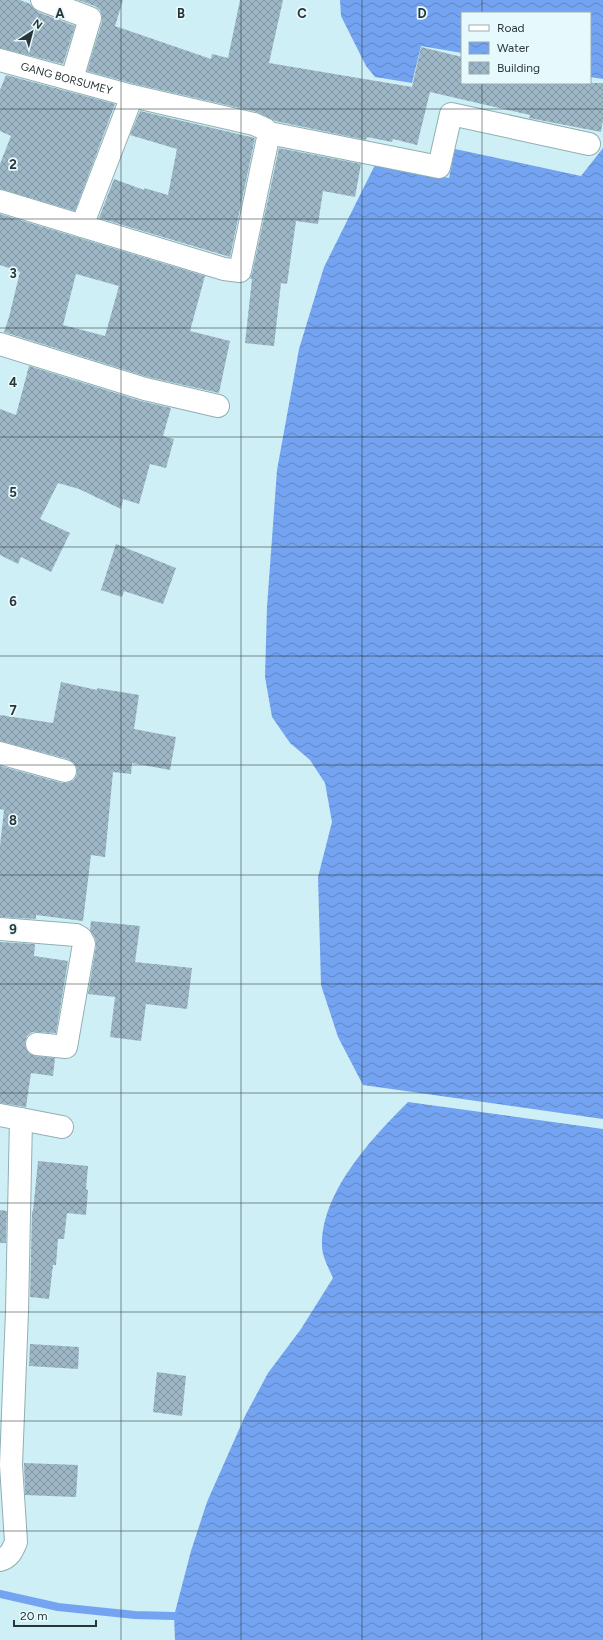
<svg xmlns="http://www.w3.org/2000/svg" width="603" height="1640" font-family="Figtree,sans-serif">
  <defs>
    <pattern id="water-waves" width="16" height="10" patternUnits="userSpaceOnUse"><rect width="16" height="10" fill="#74a4f1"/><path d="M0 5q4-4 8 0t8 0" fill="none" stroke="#5f86c4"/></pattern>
    <pattern id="building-cross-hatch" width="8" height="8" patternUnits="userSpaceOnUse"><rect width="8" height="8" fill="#9eb7c6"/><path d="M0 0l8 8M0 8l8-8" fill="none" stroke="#8196a2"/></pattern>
  </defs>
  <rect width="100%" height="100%" fill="#ceeff5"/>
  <!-- water -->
  <g fill="url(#water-waves)">
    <path d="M340 0H603V79L590 77V13H462V53L421 46 412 83 375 77 366 66 341 16Z"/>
    <path d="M603 148V1119L363 1085 338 1037 321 985 318 877 332 822 325 783 310 760 290 743 272 717 265 677 267 607 277 470 299 349 324 267 376 163 449 178 455 149 581 176Z"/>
    <path d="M408 1102 603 1129V1640H175L174 1616 191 1551 207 1502 245 1416 268 1373 301 1329 333 1278C329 1269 322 1256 322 1246 321 1192 372 1138 408 1102Z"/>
  </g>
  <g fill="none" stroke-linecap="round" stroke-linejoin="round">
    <!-- stream -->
    <path stroke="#74a4f1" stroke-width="8" d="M0 1594 58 1607 135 1615 174 1616"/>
  </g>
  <!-- building -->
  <g fill="url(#building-cross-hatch)" fill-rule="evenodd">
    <path d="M0 0H20L30 4 33 8 38 12 75 26 63 64 0 48Z"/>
    <path d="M78 0H123L115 26 211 59 212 54 228 58 240 0H283L269 63 412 87 421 47 462 57V83H603V120L601 132 529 118 530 115 430 92 417 145 393 139 392 142 367 137 366 140 275 121 257 112 135 84 87 71 102 22V16L100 10 95 6Z"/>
    <path d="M6 75 115 104 75 211 0 189V164L11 136 0 131V90Z"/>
    <path d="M140 111 255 138 230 257 99 218 114 179 144 190V188L168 195 177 149 130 135Z"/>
    <path d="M279 148 361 164 355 197 323 191 318 224 296 221 287 284 281 283 274 346 245 343 252 279H250L252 274Z"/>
    <path d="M0 214 205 276 190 331 230 341 219 393 148 377 4 332 9 317 20 272 0 265ZM76 274 119 286 105 336 63 325Z"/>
    <path d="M29 366 141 401 171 408 163 436 174 439 166 468 150 464 139 504 123 499 121 509 79 489 58 483 40 519 70 533 51 572 21 557 18 564 0 555V409L16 415Z"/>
    <path d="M116 544 176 568 163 604 124 591 122 597 101 590Z"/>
    <path d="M61 682 97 690V688L139 695 134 729 176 737 170 770 132 763 131 774 113 772 105 857 91 855 83 921 36 915V919L0 917V846L4 810 0 809V766L62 783H68L74 780 77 774V768L74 763 68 759 0 741V715L53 723Z"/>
    <path d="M91 921 140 926 135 962 192 968 187 1009 146 1004 141 1041 110 1037 115 997 88 994 96 946 95 938 90 930Z"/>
    <path d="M0 942 35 944 34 956 68 961 56 1033 32 1032 27 1036 25 1042 26 1049 30 1054 36 1056 55 1058 53 1076 31 1073 26 1107 0 1103Z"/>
    <path d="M38 1161 88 1166 86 1189 88 1190 86 1215 67 1213 64 1239H58L56 1265H53L49 1299 30 1297 32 1211H33Z"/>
    <path d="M0 1210 7 1211 6 1243H0Z"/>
    <path d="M30 1344 79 1347 78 1369 29 1366Z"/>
    <path d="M157 1372 186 1376 182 1416 153 1412Z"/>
    <path d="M24 1463 78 1465 76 1497 25 1495Z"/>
  </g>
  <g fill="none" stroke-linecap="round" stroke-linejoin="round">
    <defs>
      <g id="minor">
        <path d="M42 0 90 18 72 79"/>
        <path id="s1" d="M0 60 132 96 254 124 265 129 269 133 240 271 224 269 0 201"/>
        <path d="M269 133 439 167 451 114 589 144"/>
        <path d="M82 226 132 96"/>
        <path d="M0 344 145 389 218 406"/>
        <path d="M0 753 65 771"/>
        <path d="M0 929 76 935 81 938 84 944 66 1047 37 1044"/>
        <path d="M0 1115 62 1127"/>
        <path d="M0 1560C10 1557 12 1551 16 1542L11 1465 17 1311 21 1119"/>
      </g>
    </defs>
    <!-- minor casing -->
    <use href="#minor" stroke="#90afb5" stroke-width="24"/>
    <!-- minor -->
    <use href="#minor" stroke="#fff" stroke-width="22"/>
  </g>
  <!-- grid -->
  <path fill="none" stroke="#2a3739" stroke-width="1" stroke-opacity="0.55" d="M121 0V1640M241 0V1640M362 0V1640M482 0V13M482 83V1640M0 109H603M0 219H603M0 328H603M0 437H603M0 547H603M0 656H603M0 765H603M0 875H603M0 984H603M0 1093H603M0 1203H603M0 1312H603M0 1421H603M0 1531H603"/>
  <g text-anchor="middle" stroke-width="3.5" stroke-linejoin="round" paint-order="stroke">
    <!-- street labels -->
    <g font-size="11" fill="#2a3739" stroke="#e6f9fd">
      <text dy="4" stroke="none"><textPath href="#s1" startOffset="69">GANG BORSUMEY</textPath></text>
    </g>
  </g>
  <g font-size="13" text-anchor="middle" font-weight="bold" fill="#2a3739" stroke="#e6f9fd" stroke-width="3.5" stroke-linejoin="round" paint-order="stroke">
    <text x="60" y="18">A</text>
    <text x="181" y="18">B</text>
    <text x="302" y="18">C</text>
    <text x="422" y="18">D</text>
    <text x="13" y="169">2</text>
    <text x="13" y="278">3</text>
    <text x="13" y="387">4</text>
    <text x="13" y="497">5</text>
    <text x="13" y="606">6</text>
    <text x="13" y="715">7</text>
    <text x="13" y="825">8</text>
    <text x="13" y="934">9</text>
  </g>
  <!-- legend -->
  <rect x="461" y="12" width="130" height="72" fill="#e6f9fd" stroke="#9babaf"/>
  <rect x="469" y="25" width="20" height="6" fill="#ffffff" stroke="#9babaf"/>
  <text x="497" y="32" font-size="12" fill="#2a3739">Road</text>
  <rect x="469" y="42" width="20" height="12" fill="url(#water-waves)" stroke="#9babaf"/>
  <text x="497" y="52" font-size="12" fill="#2a3739">Water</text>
  <rect x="469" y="62" width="20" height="12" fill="url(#building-cross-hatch)" stroke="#9babaf"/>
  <text x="497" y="72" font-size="12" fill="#2a3739">Building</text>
  <!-- north arrow -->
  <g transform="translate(32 32) rotate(36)" stroke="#e6f9fd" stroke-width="3" paint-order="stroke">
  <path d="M0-3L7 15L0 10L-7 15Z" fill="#2a3739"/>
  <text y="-6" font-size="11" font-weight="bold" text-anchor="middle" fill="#2a3739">N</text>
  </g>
  <!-- scale -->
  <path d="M14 1620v6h82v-6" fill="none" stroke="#2a3739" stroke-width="2"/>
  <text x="20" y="1620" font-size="12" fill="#2a3739" stroke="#e6f9fd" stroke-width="3" paint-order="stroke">20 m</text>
</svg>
